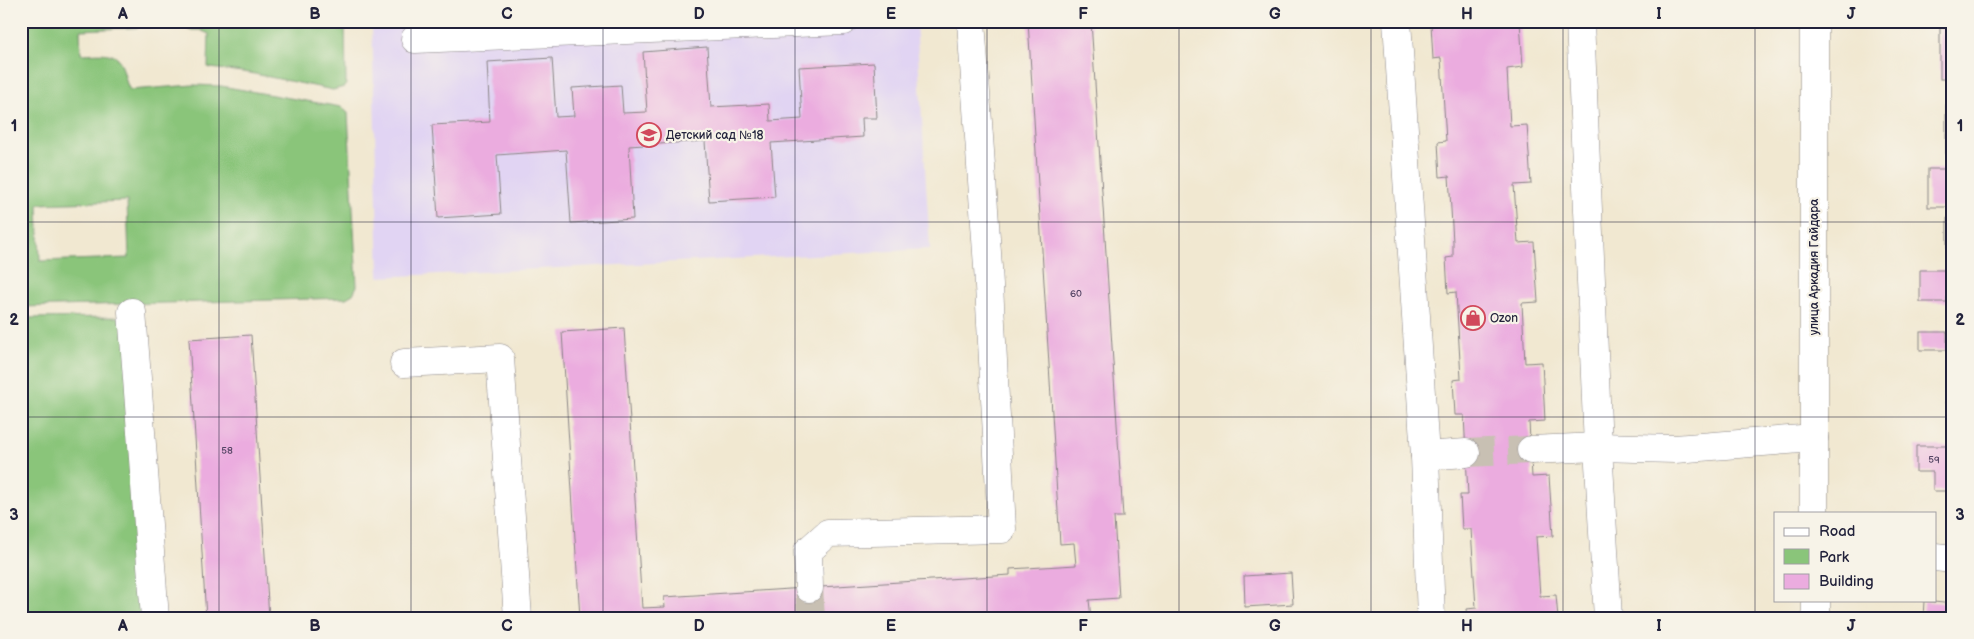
<svg xmlns="http://www.w3.org/2000/svg" width="1974" height="639" font-family="'Balsamiq Sans',sans-serif">
  <rect width="100%" height="100%" fill="#f7f3e8"/>
  <filter id="ink" filterUnits="userSpaceOnUse"><feTurbulence type="fractalNoise" baseFrequency=".02" numOctaves="2"/><feDisplacementMap in="SourceGraphic" scale="10" xChannelSelector="R" yChannelSelector="G"/><feConvolveMatrix kernelMatrix="1 2 1 2 8 2 1 2 1" color-interpolation-filters="sRGB"/></filter>
  <filter id="wash" filterUnits="userSpaceOnUse"><feTurbulence type="fractalNoise" baseFrequency=".0096" numOctaves="4" result="noise"/><feDisplacementMap in="SourceGraphic" scale="20" xChannelSelector="R" yChannelSelector="G"/><feGaussianBlur stdDeviation="1.12" result="paint"/><feColorMatrix in="noise" values="0 0 0 0 0 0 0 0 0 0 0 0 0 0 0 0 0 1.4 0 .05"/><feComposite in="paint" operator="in"/></filter>
  <g filter="url(#wash)">
    <rect width="100%" height="100%" fill="#f1e8d1"/>
    <!-- built -->
    <path fill="#e1d4f3" d="M372 21H916L930 249 379 277Z"/>
    <!-- green -->
    <g fill="#8ac57a" stroke="#56745a" fill-rule="evenodd">
      <path d="M21 21H151L152 27 80 30 81 54C93 54 116 49 121 64 125 73 125 82 130 90L193 85 221 86 341 107 348 113 357 286 353 294 346 298 21 307ZM127 201 129 258 40 261 38 204Z"/>
      <path d="M188 21H345L346 84 344 87 333 90 250 73 211 68 208 67 209 34 200 30H189Z"/>
      <path d="M128 317 145 618H21V318Z"/>
    </g>
    <g id="blocks">
      <!-- building -->
      <g fill="#ebacdf">
        <path d="M1028 21H1091L1123 517H1114L1119 598 1089 600 1091 618H580L562 332 624 328 642 608 665 607 664 597 1010 575V569L1076 565 1074 543 1060 544Z"/>
        <path d="M1439 21H1520L1523 67 1507 69 1510 126 1527 125 1531 184 1514 185 1518 243 1534 242 1538 302 1522 303 1525 363 1542 362 1545 421 1529 422 1532 477 1549 476 1553 536 1536 537 1540 596 1556 595 1558 618H1468L1467 609 1476 608 1471 529H1462L1460 495H1468L1464 415H1455L1453 380 1461 379 1456 292 1448 293 1446 258 1453 257V242L1449 176 1440 177 1438 142 1446 141 1441 58 1433 59 1431 24H1439Z"/>
        <rect x="1940" y="28" width="13" height="51"/>
        <path d="M707 47 711 107 769 104 770 121 802 119 799 67 874 63 877 118H862L863 137 771 143 775 197 709 201 705 141 629 146 633 219 571 223 566 150 497 155 501 214 438 218 432 125 490 122 487 62 552 58 556 117 574 116 572 88 621 85 623 113 647 112 643 52Z"/>
        <rect x="1946" y="105" width="7" height="56"/>
        <rect x="1928" y="169" width="25" height="38"/>
        <path d="M1947 218H1953V288H1947V302H1920V270H1947Z"/>
        <rect x="1920" y="332" width="27" height="18"/>
        <path d="M251 335 269 618H206L189 339Z"/>
        <path d="M1950 369H1953V404L1946 403Z"/>
        <path d="M1916 446H1953V491H1933V472H1916Z"/>
        <path d="M1291 573 1293 604 1245 607 1244 576Z"/>
        <path d="M1924 601 1953 604V618H1923Z"/>
      </g>
    </g>
  </g>
  <g filter="url(#ink)">
    <use href="#blocks" fill-opacity="0" stroke="#8a8586" stroke-width="1"/>
    <g fill="none" stroke-linecap="round" stroke-linejoin="round">
      <!-- minor-tunnel -->
      <g stroke="#c8c0b3" stroke-width="28" stroke-dasharray="28 14" stroke-linecap="butt">
        <path d="M1466 453 1531 450"/>
        <path d="M809 588 811 618"/>
      </g>
      <defs>
        <g id="minor">
          <path d="M1397 21 1425 456 1466 453"/>
          <path d="M1580 21 1598 447 1608 618"/>
          <path d="M415 39 843 21"/>
          <path d="M132 312 155 618"/>
          <path d="M404 363 500 358 518 618"/>
          <path d="M1531 450 1598 447 1675 449 1814 438"/>
          <path d="M1425 456 1431 618"/>
          <path d="M1935 557 1953 559"/>
          <path d="M809 588 808 551 828 533 1002 529 988 267 971 21"/>
        </g>
        <g id="major">
          <path d="M1814 21V513"/>
          <path d="M1816 600V618"/>
        </g>
      </defs>
      <!-- minor casing -->
      <use href="#minor" stroke="#8a8586" stroke-width="29"/>
      <!-- major casing -->
      <use href="#major" stroke="#8a8586" stroke-width="29"/>
      <!-- minor -->
      <use href="#minor" stroke="#fff" stroke-width="28"/>
      <!-- major -->
      <use href="#major" stroke="#fff" stroke-width="28"/>
    </g>
  </g>
  <!-- grid -->
  <path fill="none" stroke="#22223b" stroke-width="1" stroke-opacity="0.55" d="M219 21V618M411 21V618M603 21V618M795 21V618M987 21V618M1179 21V618M1371 21V618M1563 21V618M1755 21V618M21 222H1953M21 417H1953"/>
  <!-- icons -->
  <defs>
    <symbol id="school-ring" viewBox="-11 -11 22 22"><circle r="9.5" fill="#f7f3e8" stroke="#d1495b" stroke-width="1.5"/><path d="M0-5L7-2L0 1L-7-2ZM-4 1L0 2.5L4 1V4Q0 6-4 4Z" fill="#d1495b"/></symbol>
    <symbol id="shop-ring" viewBox="-11 -11 22 22"><circle r="9.5" fill="#f7f3e8" stroke="#d1495b" stroke-width="1.5"/><path d="M-5-2.5h2.3a2.7 3.5 0 0 1 5.4 0H5L5.5 6h-11ZM-1.5-2.5h3a1.5 2.3 0 0 0-3 0Z" fill="#d1495b"/></symbol>
  </defs>
  <g fill-rule="evenodd">
    <use href="#school-ring" x="635" y="121" width="28" height="28"/>
    <use href="#shop-ring" x="1459" y="304" width="28" height="28"/>
  </g>
  <g text-anchor="middle" stroke-width="4.5" stroke-linejoin="round" paint-order="stroke">
    <!-- number labels -->
    <g font-size="10" fill="#544464">
      <text x="1076" y="297">60</text>
      <text x="227" y="454">58</text>
      <text x="1934" y="463">59</text>
    </g>
    <!-- poi labels -->
    <g font-size="12" fill="#22223b" stroke="#f7f3e8" text-anchor="start">
      <text x="666" y="139">Детский сад №18</text>
      <text x="1490" y="322">Ozon</text>
    </g>
    <!-- street labels -->
    <g font-size="12" fill="#22223b" stroke="#f7f3e8">
      <text transform="translate(1814 267) rotate(-90)" y="4">улица Аркадия Гайдара</text>
    </g>
  </g>
  <!-- margin -->
  <rect width="1974" height="639" fill="none" stroke="#f7f3e8" stroke-width="55"/>
  <!-- legend -->
  <rect x="1774" y="512" width="162" height="90" fill="#f7f3e8" stroke="#a29fa3"/>
  <rect x="1784" y="528" width="25" height="8" fill="#ffffff" stroke="#a29fa3"/>
  <text x="1819" y="536" font-size="15" fill="#22223b">Road</text>
  <rect x="1784" y="549" width="25" height="15" fill="#8ac57a" stroke="#a29fa3"/>
  <text x="1819" y="562" font-size="15" fill="#22223b">Park</text>
  <rect x="1784" y="574" width="25" height="15" fill="#ebacdf" stroke="#a29fa3"/>
  <text x="1819" y="586" font-size="15" fill="#22223b">Building</text>
  <rect x="28" y="28" width="1918" height="584" fill="none" stroke="#22223b" stroke-width="2"/>
  <g font-size="16" text-anchor="middle" font-weight="bold" fill="#22223b">
    <text x="123" y="19">A</text>
    <text x="315" y="19">B</text>
    <text x="507" y="19">C</text>
    <text x="699" y="19">D</text>
    <text x="891" y="19">E</text>
    <text x="1083" y="19">F</text>
    <text x="1275" y="19">G</text>
    <text x="1467" y="19">H</text>
    <text x="1659" y="19">I</text>
    <text x="1851" y="19">J</text>
    <text x="14" y="131">1</text>
    <text x="1960" y="131">1</text>
    <text x="14" y="325">2</text>
    <text x="1960" y="325">2</text>
    <text x="14" y="520">3</text>
    <text x="1960" y="520">3</text>
    <text x="123" y="631">A</text>
    <text x="315" y="631">B</text>
    <text x="507" y="631">C</text>
    <text x="699" y="631">D</text>
    <text x="891" y="631">E</text>
    <text x="1083" y="631">F</text>
    <text x="1275" y="631">G</text>
    <text x="1467" y="631">H</text>
    <text x="1659" y="631">I</text>
    <text x="1851" y="631">J</text>
  </g>
</svg>
